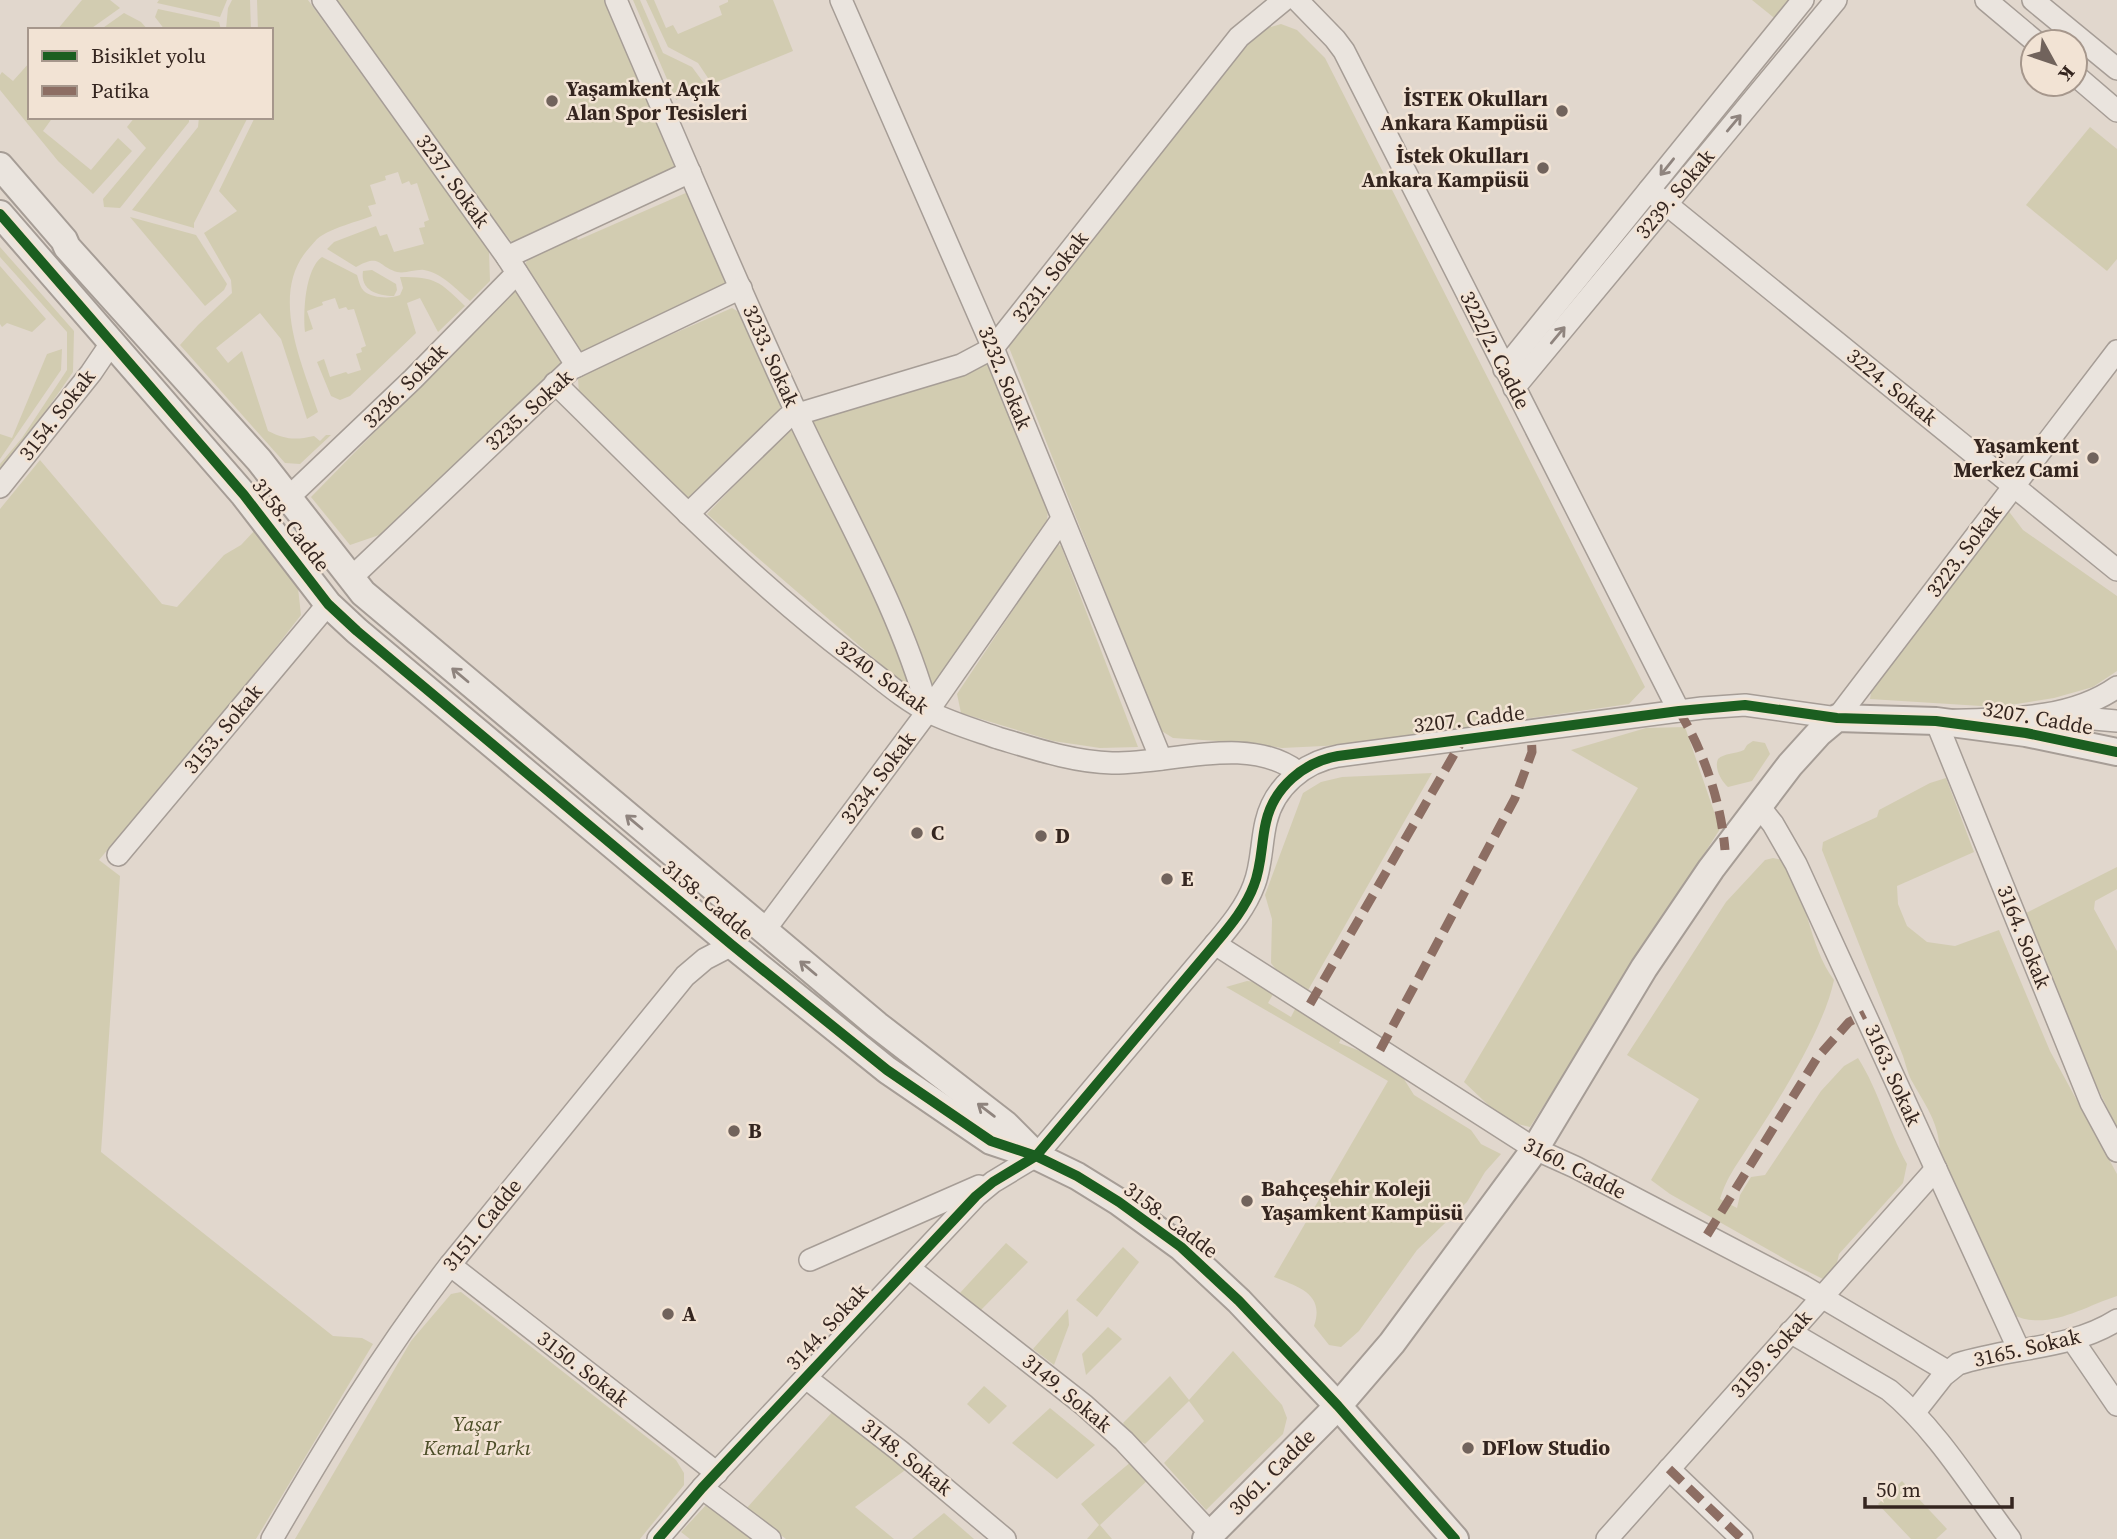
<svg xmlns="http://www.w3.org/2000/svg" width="2117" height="1539" font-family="'Source Serif 4',serif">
  <rect width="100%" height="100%" fill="#e1d7cd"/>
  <!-- green -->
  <g fill="#d2ccb1">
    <path d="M82 0H110L120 8 89 30H57Z"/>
    <path d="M159 0H227L220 17 157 3Z"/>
    <path d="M232 0H250L251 30 226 29 228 8Z"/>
    <path d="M257 0H308L489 251 490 281 470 301C457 290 442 273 424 270 416 269 405 274 397 272 377 266 381 253 356 267L327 249 334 242 376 226 380 236 387 234 394 252 424 244 419 228 425 227 424 222 429 220 417 183 411 185 409 181 402 184 398 172 385 176 386 180 370 185 376 204 368 206 372 216C356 222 335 227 321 236 317 238 313 244 310 247 268 292 302 363 318 412L307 419 281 339 260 313 216 348 228 363 242 351 268 431C286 440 296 440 314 436L320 441 326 435H331L300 464 285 463 180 345 198 325 232 293 231 280 204 233 237 211 219 191 255 117H271V30H258Z"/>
    <path d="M330 0H606L679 170 515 246 442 154Z"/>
    <path d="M633 0H640L663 53 692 67 706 86 676 100Z"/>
    <path d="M646 0H654L666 28 673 25 678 34 722 15 719 6 728 2V0H773L793 51 712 84 698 63 668 47Z"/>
    <path d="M1752 0H1795L1778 21Z"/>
    <path d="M158 9 219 22 221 30H165L155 17Z"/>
    <path d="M124 13 141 22 148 30H100Z"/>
    <path d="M1281 24 1297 30 1325 58 1645 687 1629 704 1344 745 1282 748 1247 743 1173 738 1160 730 1008 345 1253 32Z"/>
    <path d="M30 62V117H53L43 131 91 170 118 138 132 151 93 194 58 161 0 90V75L2 72 13 81Z"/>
    <path d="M135 117H189V122L120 208 104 207 103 199 146 148 127 127Z"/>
    <path d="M199 117H248L194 223V228L132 210 198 127Z"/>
    <path d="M2090 127 2117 149V259L2107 271 2026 205Z"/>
    <path d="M688 192 729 288 582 354 525 265 528 258 575 236 578 240Z"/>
    <path d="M130 217 196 235 227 284 224 290 205 306Z"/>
    <path d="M0 247 74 331 73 372 25 441 0 472V464L22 438 67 370V332L0 257Z"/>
    <path d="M322 257 357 275C359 281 360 288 365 292 373 298 391 299 400 295L403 288 400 277C436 277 439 281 465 306L438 332 420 298 407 303 416 333 350 396 340 400 331 396 317 362 324 359 330 377 346 372 348 374 361 370 356 354 362 352 361 348 366 346 354 309 348 310 346 307 339 309 335 298 322 302 323 305 307 311 313 329 305 332C303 312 305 269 322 257Z"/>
    <path d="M0 266 46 319 32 332 7 323 2 327 0 324Z"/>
    <path d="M372 270 396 284 397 290 394 296C377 296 360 290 363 271Z"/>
    <path d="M512 292H517L563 362 385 533 350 545 311 497Z"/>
    <path d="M732 308 739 312 780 405V411L690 500 579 393 578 379 581 376 604 364Z"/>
    <path d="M62 349 61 370 0 459V434L12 438 47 354Z"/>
    <path d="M989 362 1048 510 1047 521 930 696 913 692 707 514 788 430 796 429 811 415Z"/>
    <path d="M40 460 162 604 177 607 224 555 241 545 257 528 298 588 301 615 256 673 99 860 120 876 101 1152 333 1336 362 1338 373 1344 256 1539H0V509Z"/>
    <path d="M2007 509 2023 530 2117 596V671L2093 687 2054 698 1997 707 1870 699 1872 687Z"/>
    <path d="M1057 544 1061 546 1138 747 1100 748 1053 741 961 713 957 694Z"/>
    <path d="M1685 727 1720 829 1530 1127 1505 1121 1464 1082 1638 788 1571 750 1646 728Z"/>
    <path d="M1753 741 1765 743 1770 754 1752 781 1728 787C1721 781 1714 768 1718 759 1724 753 1736 754 1744 750L1747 745Z"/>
    <path d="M1432 773 1307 992 1277 971 1271 963 1272 919 1265 895 1303 793 1321 782 1342 777Z"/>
    <path d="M1946 778 1974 852 1897 886 1898 904 1907 926 1927 942 1955 946 1999 930 2050 1051 2117 1174V1296C2083 1307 2048 1331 2013 1315L1940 1157C1940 1124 1928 1110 1913 1083 1908 1075 1906 1065 1903 1056L1822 850 1823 842 1877 817 1879 810 1930 783Z"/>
    <path d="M1773 858 1783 860C1808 895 1808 945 1834 980 1824 1029 1776 1105 1748 1147 1735 1168 1728 1175 1720 1199L1737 1208 1740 1195 1751 1177 1765 1175 1821 1091 1844 1066 1858 1058C1879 1091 1888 1130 1907 1164L1903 1183 1839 1254 1836 1267 1825 1280 1797 1266 1670 1194 1651 1180 1699 1099 1627 1055 1726 902 1765 860Z"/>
    <path d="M2117 867V889L2095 901 2094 909 2117 951V1128L2061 1012 2020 916Z"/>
    <path d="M1247 981 1265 983 1276 989 1268 1003 1291 1017 1298 1003 1344 1032 1339 1043 1384 1060 1397 1068 1414 1095 1471 1130 1481 1144 1501 1154 1485 1172 1467 1202 1417 1250 1359 1331 1341 1347 1329 1345 1314 1326C1325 1294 1299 1287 1274 1277L1388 1081 1226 987Z"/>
    <path d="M1006 1243 1028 1262 980 1311 959 1294Z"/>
    <path d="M1123 1247 1139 1262 1097 1317 1076 1300Z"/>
    <path d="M461 1292 676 1460 684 1473V1485L640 1539H295L411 1341 451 1294Z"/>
    <path d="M1068 1309 1069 1325 1054 1365 1033 1349Z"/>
    <path d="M1108 1327 1122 1339 1086 1375 1082 1354Z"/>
    <path d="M1233 1351 1282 1405 1287 1418 1283 1434 1206 1510 1164 1463 1204 1421 1189 1401 1145 1444 1131 1436 1123 1423 1170 1376 1189 1400Z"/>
    <path d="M984 1386 1007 1406 989 1424 967 1404Z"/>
    <path d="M1050 1408 1095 1445 1057 1479 1012 1443Z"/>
    <path d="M834 1410 908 1468 855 1507 894 1539H786L746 1509Z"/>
    <path d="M1132 1461 1150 1478 1100 1525 1112 1539H1087L1099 1525 1081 1504Z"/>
    <path d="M1902 1481 1947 1529 1936 1539H1911L1878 1504Z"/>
    <path d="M706 1505 712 1508 757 1539H690L681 1532Z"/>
    <path d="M944 1513 974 1539H912Z"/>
  </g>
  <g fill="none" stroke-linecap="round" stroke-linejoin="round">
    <defs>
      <g id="minor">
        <path d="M323 0 507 257 577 366"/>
        <path d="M616 0C675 138 733 276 796 412 841 509 900 608 928 711"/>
        <path d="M841 0 993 348 1161 759"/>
        <path d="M1297 0 1335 39 1344 51 1679 711"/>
        <path d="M1986 0 2036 42"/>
        <path d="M2033 0 2117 69"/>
        <path d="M2075 75 2117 111"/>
        <path d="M1649 190 2117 570"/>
        <path d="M507 257 690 172"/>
        <path d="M1504 369 1803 0"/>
        <path d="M555 383C651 477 744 574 851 656 876 674 901 698 929 712 951 723 975 730 998 738 1035 749 1074 762 1112 763 1170 764 1248 734 1298 772"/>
        <path d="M1514 388 1836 0"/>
        <path d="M0 487 91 373 112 342"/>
        <path d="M289 497 413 379 517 273"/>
        <path d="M688 514 788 417 961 365 993 348 1239 37 1284 0"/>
        <path d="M350 579 571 369 741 288"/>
        <path d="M2117 687C2066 723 1995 718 1936 721L2091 1103 2117 1151"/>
        <path d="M2060 716 2117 721"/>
        <path d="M1758 805 1773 824 1796 864 2019 1350"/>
        <path d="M118 855 328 604"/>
        <path d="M764 931 928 711 1062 519"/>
        <path d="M1215 944 1535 1149 1575 1167 1803 1286 1947 1371"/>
        <path d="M810 1260 979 1186"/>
        <path d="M450 1265 717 1473"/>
        <path d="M909 1268 1084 1405 1124 1441 1211 1534"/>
        <path d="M1790 1332 1889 1390C1936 1428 1974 1491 2010 1539"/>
        <path d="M2072 1339 2117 1405"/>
        <path d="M806 1378 900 1451 1005 1539"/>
        <path d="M1914 1413 1943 1376 1958 1364C2009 1347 2070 1350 2117 1320"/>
        <path d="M1669 1469 1742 1539"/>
        <path d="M702 1488 770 1539"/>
        <path d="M272 1539C327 1444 383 1352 450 1265L685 976 705 959 732 945"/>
        <path d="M658 1539 702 1488 976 1196 993 1182 1036 1156 1215 944C1230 926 1246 907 1254 885 1262 865 1261 843 1266 822 1274 787 1304 762 1338 756L1702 708 1745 705 1837 718 2117 351"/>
        <path d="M1607 1539 1936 1169"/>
      </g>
      <g id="tertiary">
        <path d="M0 166 64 240 67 247 259 460 363 593 877 1025 1005 1124 1033 1152"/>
        <path d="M0 214 244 495 328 604 357 631 732 945 887 1070 991 1141 1036 1156 1077 1176 1119 1202 1181 1247 1239 1301 1338 1406 1455 1539"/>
        <path d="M1206 1539 1338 1406 1392 1343 1535 1149 1644 968 1711 869 1790 765 1819 733 1837 718 1936 721 2026 733 2117 752"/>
      </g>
    </defs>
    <!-- minor casing -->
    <use href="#minor" stroke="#a69d96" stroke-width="24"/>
    <!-- tertiary casing -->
    <use href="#tertiary" stroke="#a69d96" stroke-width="30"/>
    <!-- minor -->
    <use href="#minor" stroke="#eae4de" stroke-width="21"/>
    <!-- tertiary -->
    <use href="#tertiary" stroke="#eae4de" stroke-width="26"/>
    <!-- quiet -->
    <g stroke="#8d6e63" stroke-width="9" stroke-dasharray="18 9" stroke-linecap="butt">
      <path d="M1679 711C1704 752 1721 802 1725 850"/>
      <path d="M1310 1004 1463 739"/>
      <path d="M1380 1050 1515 798 1532 752 1531 731"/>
      <path d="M1707 1235 1817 1058 1849 1022 1865 1014"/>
      <path d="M1669 1469 1742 1539"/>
    </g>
    <defs>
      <g id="cycleway">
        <path d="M0 214 244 495 328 604 357 631 732 945 887 1070 991 1141 1036 1156 1077 1176 1119 1202 1181 1247 1239 1301 1338 1406 1455 1539"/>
        <path d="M658 1539 702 1488 976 1196 993 1182 1036 1156 1215 944C1230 926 1246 907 1254 885 1262 865 1261 843 1266 822 1274 787 1304 762 1338 756L1679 711 1745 705 1837 718 1936 721 2026 733 2117 752"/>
      </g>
    </defs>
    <!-- cycleway casing -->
    <use href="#cycleway" stroke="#f2e3d4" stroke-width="15"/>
    <!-- cycleway -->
    <use href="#cycleway" stroke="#1b5e20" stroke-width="10"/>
  </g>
  <!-- one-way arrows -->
  <defs><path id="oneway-shaft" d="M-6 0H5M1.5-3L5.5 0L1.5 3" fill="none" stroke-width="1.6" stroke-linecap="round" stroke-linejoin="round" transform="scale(1.75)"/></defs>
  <g stroke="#8f847e">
    <use href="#oneway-shaft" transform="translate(1734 123) rotate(-50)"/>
    <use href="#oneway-shaft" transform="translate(1667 167) rotate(129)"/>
    <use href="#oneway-shaft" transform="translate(1558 335) rotate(-50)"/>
    <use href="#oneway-shaft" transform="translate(460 675) rotate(-140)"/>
    <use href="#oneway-shaft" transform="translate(634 822) rotate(-140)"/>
    <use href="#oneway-shaft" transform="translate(808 968) rotate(-140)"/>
    <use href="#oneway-shaft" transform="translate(986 1110) rotate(-143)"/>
  </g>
  <!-- markers -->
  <g fill="#71635c" stroke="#f2e3d4" stroke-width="2.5">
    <circle cx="552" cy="101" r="7"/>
    <circle cx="1562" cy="111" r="7"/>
    <circle cx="1543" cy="168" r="7"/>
    <circle cx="2093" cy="458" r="7"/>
    <circle cx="917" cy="833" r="7"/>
    <circle cx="1041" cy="836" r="7"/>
    <circle cx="1167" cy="879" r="7"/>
    <circle cx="734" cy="1131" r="7"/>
    <circle cx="1247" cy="1201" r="7"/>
    <circle cx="668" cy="1314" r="7"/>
    <circle cx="1468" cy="1448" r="7"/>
  </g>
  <g text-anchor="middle" stroke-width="5" stroke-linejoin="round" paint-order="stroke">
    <!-- poi labels -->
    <g font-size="21" font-weight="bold" fill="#34251f" stroke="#f2e3d4" text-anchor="start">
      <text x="566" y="96">Yaşamkent Açık<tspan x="566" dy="24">Alan Spor Tesisleri</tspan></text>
      <text x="1548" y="106" text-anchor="end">İSTEK Okulları<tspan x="1548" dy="24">Ankara Kampüsü</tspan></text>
      <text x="1529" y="163" text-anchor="end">İstek Okulları<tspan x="1529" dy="24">Ankara Kampüsü</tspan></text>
      <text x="2079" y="453" text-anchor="end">Yaşamkent<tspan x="2079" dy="24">Merkez Cami</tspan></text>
      <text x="931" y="840">C</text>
      <text x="1055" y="843">D</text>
      <text x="1181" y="886">E</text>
      <text x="748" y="1138">B</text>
      <text x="1261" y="1196">Bahçeşehir Koleji<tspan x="1261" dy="24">Yaşamkent Kampüsü</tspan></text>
      <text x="682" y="1321">A</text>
      <text x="1482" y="1455">DFlow Studio</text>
    </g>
    <!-- street labels -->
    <g font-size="21" fill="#34251f" stroke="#f2e3d4">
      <text transform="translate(453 181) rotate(54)" y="7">3237. Sokak</text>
      <text transform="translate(1675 194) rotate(-50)" y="7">3239. Sokak</text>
      <text transform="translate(1050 277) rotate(-52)" y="7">3231. Sokak</text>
      <text transform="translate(1495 350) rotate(63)" y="7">3222/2. Cadde</text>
      <text transform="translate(771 356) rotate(66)" y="7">3233. Sokak</text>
      <text transform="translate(1005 378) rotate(68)" y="7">3232. Sokak</text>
      <text transform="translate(405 386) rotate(-45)" y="7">3236. Sokak</text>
      <text transform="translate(1892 387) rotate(39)" y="7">3224. Sokak</text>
      <text transform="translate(529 410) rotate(-42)" y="7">3235. Sokak</text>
      <text transform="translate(57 415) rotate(-52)" y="7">3154. Sokak</text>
      <text transform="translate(291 525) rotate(52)" y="7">3158. Cadde</text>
      <text transform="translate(1964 551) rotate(-53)" y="7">3223. Sokak</text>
      <text transform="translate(882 677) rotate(36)" y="7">3240. Sokak</text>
      <text transform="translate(2038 718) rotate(10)" y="7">3207. Cadde</text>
      <text transform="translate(1469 719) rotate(-7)" y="7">3207. Cadde</text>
      <text transform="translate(223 729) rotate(-50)" y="7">3153. Sokak</text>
      <text transform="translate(878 778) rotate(-53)" y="7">3234. Sokak</text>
      <text transform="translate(708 900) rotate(40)" y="7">3158. Cadde</text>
      <text transform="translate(2024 937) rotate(68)" y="7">3164. Sokak</text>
      <text transform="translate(1893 1075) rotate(66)" y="7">3163. Sokak</text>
      <text transform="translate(1575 1168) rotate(27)" y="7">3160. Cadde</text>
      <text transform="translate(1171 1220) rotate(37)" y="7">3158. Cadde</text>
      <text transform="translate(482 1225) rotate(-51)" y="7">3151. Cadde</text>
      <text transform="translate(827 1327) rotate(-47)" y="7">3144. Sokak</text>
      <text transform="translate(2027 1348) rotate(-13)" y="7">3165. Sokak</text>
      <text transform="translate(1771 1354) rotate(-48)" y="7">3159. Sokak</text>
      <text transform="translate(583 1369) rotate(38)" y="7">3150. Sokak</text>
      <text transform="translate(1067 1393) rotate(40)" y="7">3149. Sokak</text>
      <text transform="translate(907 1457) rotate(39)" y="7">3148. Sokak</text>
      <text transform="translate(1272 1472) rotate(-45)" y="7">3061. Cadde</text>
    </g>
    <!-- park labels -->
    <g font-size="21" font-style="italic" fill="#4c4e28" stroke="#f2e3d4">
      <text x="477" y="1431">Yaşar<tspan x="477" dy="24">Kemal Parkı</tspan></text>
    </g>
  </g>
  <!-- legend -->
  <rect x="28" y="28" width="245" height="91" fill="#f2e3d4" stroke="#a6978c" stroke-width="2"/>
  <rect x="42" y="51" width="35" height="10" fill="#1b5e20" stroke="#a6978c" stroke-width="2"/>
  <text x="91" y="63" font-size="21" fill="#34251f">Bisiklet yolu</text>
  <rect x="42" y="86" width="35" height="10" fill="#8d6e63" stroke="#a6978c" stroke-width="2"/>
  <text x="91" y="98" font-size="21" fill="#34251f">Patika</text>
  <!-- north arrow -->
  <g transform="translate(2054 63) rotate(130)"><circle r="33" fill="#f2e3d4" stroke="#a6978c" stroke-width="2"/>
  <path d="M0-5L12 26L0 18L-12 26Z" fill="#71635c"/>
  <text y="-10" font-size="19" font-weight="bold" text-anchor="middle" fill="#34251f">K</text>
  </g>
  <!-- scale -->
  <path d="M1865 1497v10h147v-10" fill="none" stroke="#34251f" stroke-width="3.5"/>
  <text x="1876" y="1497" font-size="21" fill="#34251f" stroke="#f2e3d4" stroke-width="5" paint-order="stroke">50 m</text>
</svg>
